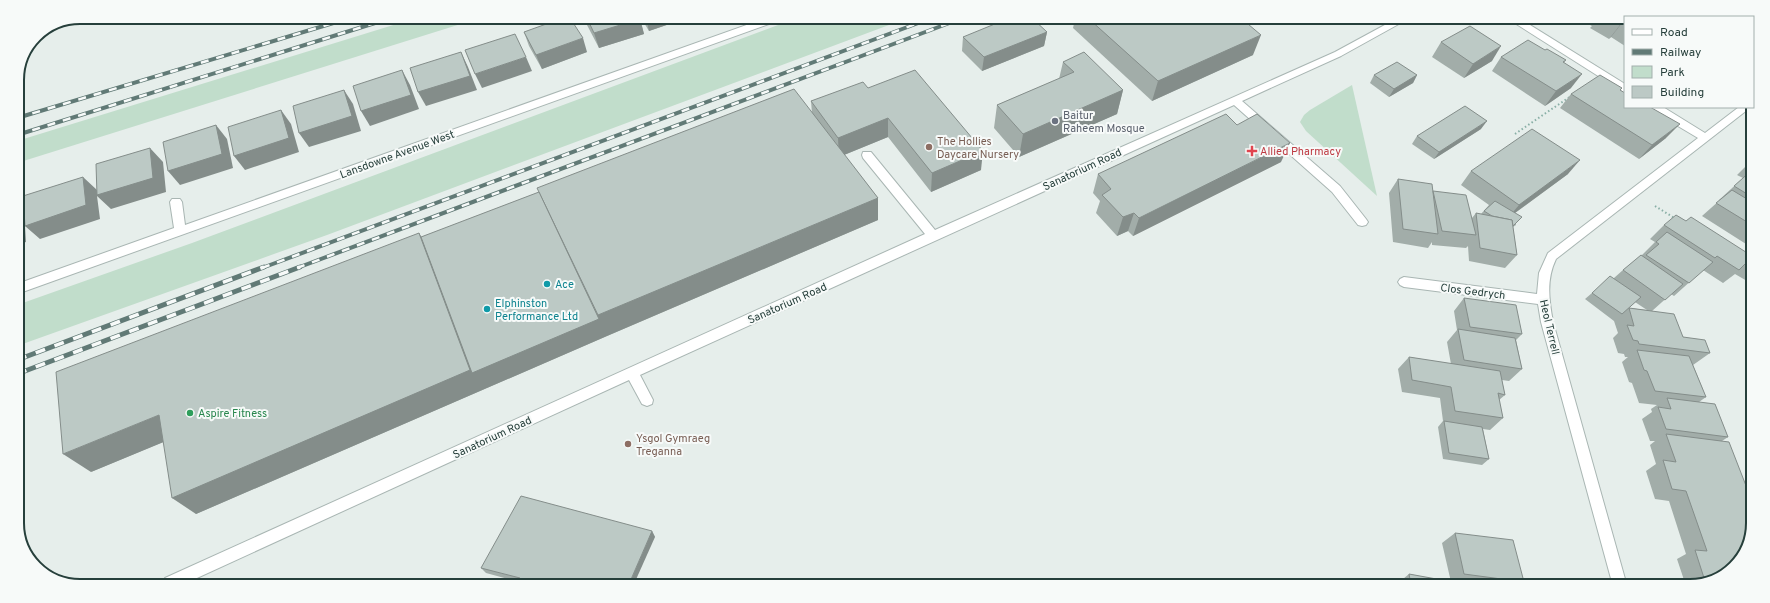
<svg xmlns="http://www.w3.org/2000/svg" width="1770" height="603" font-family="Overpass,sans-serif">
  <rect width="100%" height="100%" fill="#e6eeeb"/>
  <!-- green -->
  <g fill="#c1ddcb">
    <path d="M416 18H480L17 163V141Z"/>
    <path d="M797 18 905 19 327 235 17 346V305L192 243Z"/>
    <path d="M1352 85 1377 196 1306 131 1300 122 1304 115 1310 110Z"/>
  </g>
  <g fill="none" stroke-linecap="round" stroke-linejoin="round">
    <defs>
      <g id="minor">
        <path d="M766 18H782L780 20 17 294V284L174 228 170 202 172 199H180L182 202 185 225Z"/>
        <path d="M1394 20H1406L1341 56 1242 101 1340 186 1366 219 1368 222 1366 225 1362 226 1358 225 1332 192 1234 105 640 375 653 400 652 404 647 406 642 404 629 380 186 583H163L165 578 925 234 863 158 862 155 863 152H871L935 230 1335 52Z"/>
        <path d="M1510 20H1522L1625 84V93Z"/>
        <path d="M1650 107H1663L1705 133 1739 107H1751L1556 259C1546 280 1549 300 1553 322L1627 586H1613L1541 322 1538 304 1404 287 1400 285 1398 282 1400 279 1404 277 1537 294 1539 273 1548 253 1698 138 1651 110Z"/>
      </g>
    </defs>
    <!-- minor casing -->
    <use href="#minor" stroke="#a9b6b3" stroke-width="2"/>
    <!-- path -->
    <g stroke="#89afa6" stroke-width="2" stroke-dasharray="1.5 2.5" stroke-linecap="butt">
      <path d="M1515 134 1571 96"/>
      <path d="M1655 206 1676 219"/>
    </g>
    <!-- minor -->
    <use href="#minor" fill="#fff" fill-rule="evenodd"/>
    <defs>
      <g id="rail-far1">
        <path d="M17 118 350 18"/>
        <path d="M17 135 391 18"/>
        <path d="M262 268 929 19"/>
        <path d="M297 268 960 19"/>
      </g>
      <g id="rail">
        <path d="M17 360 264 267"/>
        <path d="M17 374 300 267"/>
      </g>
    </defs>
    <!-- rail-far1 casing -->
    <use href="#rail-far1" stroke="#617a76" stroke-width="4"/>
    <!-- rail casing -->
    <use href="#rail" stroke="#617a76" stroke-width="5"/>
    <!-- rail-far1 -->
    <use href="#rail-far1" stroke="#f7faf9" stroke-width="2.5" stroke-dasharray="8" stroke-linecap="butt"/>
    <!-- rail -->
    <use href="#rail" stroke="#f7faf9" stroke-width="3.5" stroke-dasharray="10" stroke-linecap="butt"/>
  </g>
  <!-- wall -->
  <g fill="#a2ada9" fill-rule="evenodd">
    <path d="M585 18H640L644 34 599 48 587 25Z"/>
    <path d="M641 18H687L649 31Z"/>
    <path d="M1075 19H1242L1253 55 1152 101 1073 28Z"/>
    <path d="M1581 20H1625V46L1611 37 1609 39 1590 28 1592 26Z"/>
    <path d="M524 32 587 52 542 69 529 46Z"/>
    <path d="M1047 32 1044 46 982 71 962 51 963 37Z"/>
    <path d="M1441 42 1492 61 1464 78 1432 57Z"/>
    <path d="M1545 50 1566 60 1564 63 1571 88 1545 106 1492 71 1501 57Z"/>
    <path d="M1063 62 1123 90 1117 114 1019 157 994 128 997 105 1059 79Z"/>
    <path d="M1374 75H1417L1413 83 1389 97 1370 83Z"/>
    <path d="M868 88 981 170 931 192 888 137 844 155 878 198V220L607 336 196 514 163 442 91 472 419 233 421 237 812 113 811 101Z"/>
    <path d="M1620 90 1666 138 1639 159 1560 108 1571 94Z"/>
    <path d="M1481 129 1434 159 1412 144 1417 136Z"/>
    <path d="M1752 160V239L1746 244 1702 216 1720 200H1719L1743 178 1737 175Z"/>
    <path d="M1281 162 1133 236 1128 231 1117 236 1096 213 1100 201 1093 193 1098 174Z"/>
    <path d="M1471 171 1568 174 1515 213 1516 225 1513 227 1517 255 1505 268 1469 261 1468 246 1466 248 1432 245V242L1428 248 1393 242 1389 193 1398 179 1433 192V191L1472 218 1476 213 1481 214 1489 205 1461 185Z"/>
    <path d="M1686 221 1752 256V277L1747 281 1735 274 1723 283 1703 270 1674 296 1671 294 1652 311 1683 337 1710 353 1693 365 1706 397 1699 402 1728 437 1722 441 1728 573 1691 586H1686L1677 559 1686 554 1669 501 1655 499 1646 471 1656 464 1650 445 1655 441H1650L1642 419 1652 412 1651 409 1657 405 1639 403 1632 383 1629 382 1622 362 1628 357H1625L1624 354 1618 353 1613 338 1618 333 1614 321 1585 299 1592 293 1614 278 1623 270 1642 255 1655 242 1650 239 1664 225ZM1635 302 1647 310 1629 308Z"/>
    <path d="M1464 298 1522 334 1516 340 1522 369 1509 381 1502 380 1505 395 1499 400 1503 418 1490 430 1483 429 1489 459 1482 465 1443 459 1438 427 1443 421 1440 398 1402 392 1398 369 1409 357 1451 364 1447 342 1457 330 1454 311Z"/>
    <path d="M652 531 655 537 519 582 486 573 481 568Z"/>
    <path d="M1455 533 1524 582 1517 586H1467L1453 584V586L1404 585 1403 579 1409 574 1451 582 1442 543Z"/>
  </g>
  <!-- shaded-wall -->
  <g fill="#848d8a">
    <path d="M646 18H687L649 31Z"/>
    <path d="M640 19 644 34 599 48 594 33Z"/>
    <path d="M1622 23 1611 37 1609 39 1620 25Z"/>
    <path d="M1047 32 1044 46 982 71 984 57Z"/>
    <path d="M1261 35 1253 55 1152 101 1158 81Z"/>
    <path d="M583 38 587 52 542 69 536 55Z"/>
    <path d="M1501 46 1492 61 1464 78 1473 64Z"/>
    <path d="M461 52 468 67 477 90 426 106 418 92Z"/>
    <path d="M526 57 532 71 482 88 475 74Z"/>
    <path d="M402 70 410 85 419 109 370 126 361 111Z"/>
    <path d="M1582 74 1571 88 1545 106 1556 91Z"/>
    <path d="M1417 75 1413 83 1389 97 1394 89Z"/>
    <path d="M344 90 353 104 361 131 309 147 299 133Z"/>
    <path d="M1123 90 1117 114 1019 157 1023 134Z"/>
    <path d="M281 110 291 124 299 152 245 170 234 156Z"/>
    <path d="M888 118V137L839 157 838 138Z"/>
    <path d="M1487 121 1481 129 1434 159 1439 152Z"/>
    <path d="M1680 124 1666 138 1639 159 1652 145Z"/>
    <path d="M216 125 227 139 233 168 180 185 168 171Z"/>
    <path d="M1290 143 1281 162 1133 236 1139 218Z"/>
    <path d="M150 148 163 162 166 192 111 209 97 196 100 219 40 239 25 226 26 242 17 245V204L24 210 83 177 97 190Z"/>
    <path d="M983 151 981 170 931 192 932 173Z"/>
    <path d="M1580 160 1568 174 1508 218 1519 205Z"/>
    <path d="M878 198V220L607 336 196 514 172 498 419 233 432 255 598 315Z"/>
    <path d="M1134 213 1128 231 1117 236 1123 217Z"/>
    <path d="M159 415 183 434 91 472 63 454Z"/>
    <path d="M652 531 655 537 634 584H629Z"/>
  </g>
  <!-- building -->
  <g fill="#bcc9c5" stroke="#848d8a">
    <path d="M563 18H570L583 38 536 55 524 32Z"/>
    <path d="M587 18H640V19L594 33Z"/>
    <path d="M1007 19H1033L1047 32 984 57 963 37Z"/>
    <path d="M1089 19H1242L1261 35 1158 81Z"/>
    <path d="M1612 20H1625V25L1622 23 1620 25Z"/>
    <path d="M1470 26 1501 46 1473 64 1441 42Z"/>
    <path d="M515 34 526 57 475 74 465 50Z"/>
    <path d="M1528 40 1545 50 1547 49 1566 60 1563 62 1582 74 1556 91 1501 57Z"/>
    <path d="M461 52 470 76 418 92 410 68Z"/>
    <path d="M1084 52 1123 90 1023 134 997 105 1074 72 1063 62Z"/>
    <path d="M1397 62 1417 75 1394 89 1374 75Z"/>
    <path d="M402 70 411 95 361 111 353 86Z"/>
    <path d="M915 70 983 151 932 173 888 118 838 138 811 101 863 82 868 88Z"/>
    <path d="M1600 75 1622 88 1620 90 1625 93V107H1650L1680 124 1652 145 1571 94Z"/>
    <path d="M794 89 878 198 598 315 537 188Z"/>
    <path d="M344 90 352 116 299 133 293 106Z"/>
    <path d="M1465 106 1487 121 1439 152 1417 136Z"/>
    <path d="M281 110 289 138 234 156 228 127Z"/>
    <path d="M1226 114 1237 125 1257 114 1290 143 1139 218 1134 213 1123 217 1102 195 1111 189 1098 174Z"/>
    <path d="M216 125 222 154 168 171 163 142Z"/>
    <path d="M1532 129 1580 160 1519 205 1471 171Z"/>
    <path d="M150 148 153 178 97 195 96 164Z"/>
    <path d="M1752 170V197L1734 186Z"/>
    <path d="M83 177 86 205 25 226 23 196Z"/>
    <path d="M1398 179 1432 184 1438 234 1403 229Z"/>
    <path d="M1732 190 1752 202V225L1716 203Z"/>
    <path d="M1433 191 1466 195 1476 235 1442 231Z"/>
    <path d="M539 192 599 319 472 373 421 237Z"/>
    <path d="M1495 201 1522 217 1513 226 1512 220 1492 216 1484 211Z"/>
    <path d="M1476 213 1512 220 1517 255 1480 248Z"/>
    <path d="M1676 215 1686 221 1691 217 1752 256V261L1749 260 1739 270 1717 256 1715 258 1664 225Z"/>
    <path d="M1667 232 1713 262 1689 283 1646 255 1659 244 1656 242Z"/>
    <path d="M419 233 470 370 172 498 159 415 63 454 56 372Z"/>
    <path d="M1641 255 1683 284 1665 300 1623 270Z"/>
    <path d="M1610 276 1641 297 1622 314 1592 293Z"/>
    <path d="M1464 298 1516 305 1522 334 1470 327Z"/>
    <path d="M1629 308 1674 314 1683 337 1705 340 1710 353 1639 344 1638 341 1633 340 1627 325 1634 326Z"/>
    <path d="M1458 329 1515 338 1522 369 1464 360Z"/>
    <path d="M1637 350 1689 356 1706 397 1655 391 1647 371 1644 370Z"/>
    <path d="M1409 357 1500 371 1505 395 1498 393 1503 418 1455 411 1451 387 1412 380Z"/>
    <path d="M1667 398 1715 404 1728 437 1666 429 1658 407 1671 409Z"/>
    <path d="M1444 421 1482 427 1489 459 1449 453Z"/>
    <path d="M1666 434 1729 442 1750 496V543L1728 573 1705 581 1695 550 1707 551 1686 491 1672 489 1663 460 1676 462Z"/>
    <path d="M521 496 652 531 629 584H518L520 578 481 568Z"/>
    <path d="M1455 533 1513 540 1524 582 1464 574Z"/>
    <path d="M1409 574 1453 582V586L1411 585Z"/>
  </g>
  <!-- markers -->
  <circle fill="#6b7280" stroke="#f7faf9" stroke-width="1.5" cx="1055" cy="121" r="4"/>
  <g fill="#8d6e63" stroke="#f7faf9" stroke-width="1.5">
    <circle cx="929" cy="147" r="4"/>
    <circle cx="628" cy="444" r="4"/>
  </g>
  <path fill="#e0444e" stroke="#f7faf9" stroke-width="1.5" d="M1250 145h4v4h4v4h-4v4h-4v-4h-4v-4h4z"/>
  <g fill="#0f9aa8" stroke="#f7faf9" stroke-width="1.5">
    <circle cx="547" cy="284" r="4"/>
    <circle cx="487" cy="309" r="4"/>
  </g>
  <circle fill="#2e9e5b" stroke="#f7faf9" stroke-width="1.5" cx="190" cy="413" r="4"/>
  <g text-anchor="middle" stroke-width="4" stroke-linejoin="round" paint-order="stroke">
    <!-- worship labels -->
    <g font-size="11" fill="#5b616d" stroke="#f7faf9" text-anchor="start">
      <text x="1063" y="119">Baitur<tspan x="1063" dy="13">Raheem Mosque</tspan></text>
    </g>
    <!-- education labels -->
    <g font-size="11" fill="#785e54" stroke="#f7faf9" text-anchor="start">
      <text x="937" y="145">The Hollies<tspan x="937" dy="13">Daycare Nursery</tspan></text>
      <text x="636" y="442">Ysgol Gymraeg<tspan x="636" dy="13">Treganna</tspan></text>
    </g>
    <!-- health labels -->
    <g font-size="11" fill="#be3a42" stroke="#f7faf9" text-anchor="start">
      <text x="1260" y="155">Allied Pharmacy</text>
    </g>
    <!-- street labels -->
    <g font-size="11" fill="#263f3b" stroke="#f7faf9">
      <text transform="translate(397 154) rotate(-20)" y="4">Lansdowne Avenue West</text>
      <text transform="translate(1082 169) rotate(-25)" y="4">Sanatorium Road</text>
      <text transform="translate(1473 291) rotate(7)" y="4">Clos Gedrych</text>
      <text transform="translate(787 303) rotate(-24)" y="4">Sanatorium Road</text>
      <text transform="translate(1550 327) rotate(77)" y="4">Heol Terrell</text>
      <text transform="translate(492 437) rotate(-25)" y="4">Sanatorium Road</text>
    </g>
    <!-- culture labels -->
    <g font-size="11" fill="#0d838f" stroke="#f7faf9" text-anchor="start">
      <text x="555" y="288">Ace</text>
      <text x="495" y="307">Elphinston<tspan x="495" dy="13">Performance Ltd</tspan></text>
    </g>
    <!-- leisure labels -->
    <g font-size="11" fill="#27864d" stroke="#f7faf9" text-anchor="start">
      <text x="198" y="417">Aspire Fitness</text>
    </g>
  </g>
  <!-- crop -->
  <path d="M0 0H1770V603H0ZM80 24H1690A56 56 0 0 1 1746 80V523A56 56 0 0 1 1690 579H80A56 56 0 0 1 24 523V80A56 56 0 0 1 80 24Z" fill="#f7faf9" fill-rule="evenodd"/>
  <path fill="none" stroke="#263f3b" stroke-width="2" d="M80 24H1690A56 56 0 0 1 1746 80V523A56 56 0 0 1 1690 579H80A56 56 0 0 1 24 523V80A56 56 0 0 1 80 24Z"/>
  <!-- legend -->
  <rect x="1624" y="16" width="130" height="92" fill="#f7faf9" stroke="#a3afad"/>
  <rect x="1632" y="29" width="20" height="6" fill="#ffffff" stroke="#a3afad"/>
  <text x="1660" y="36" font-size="12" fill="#263f3b">Road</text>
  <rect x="1632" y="49" width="20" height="6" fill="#617a76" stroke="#a3afad"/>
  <text x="1660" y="56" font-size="12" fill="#263f3b">Railway</text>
  <rect x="1632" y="66" width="20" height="12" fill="#c1ddcb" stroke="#a3afad"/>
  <text x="1660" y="76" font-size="12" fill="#263f3b">Park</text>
  <rect x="1632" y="86" width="20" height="12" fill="#bcc9c5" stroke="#a3afad"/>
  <text x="1660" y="96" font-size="12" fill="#263f3b">Building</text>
</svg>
